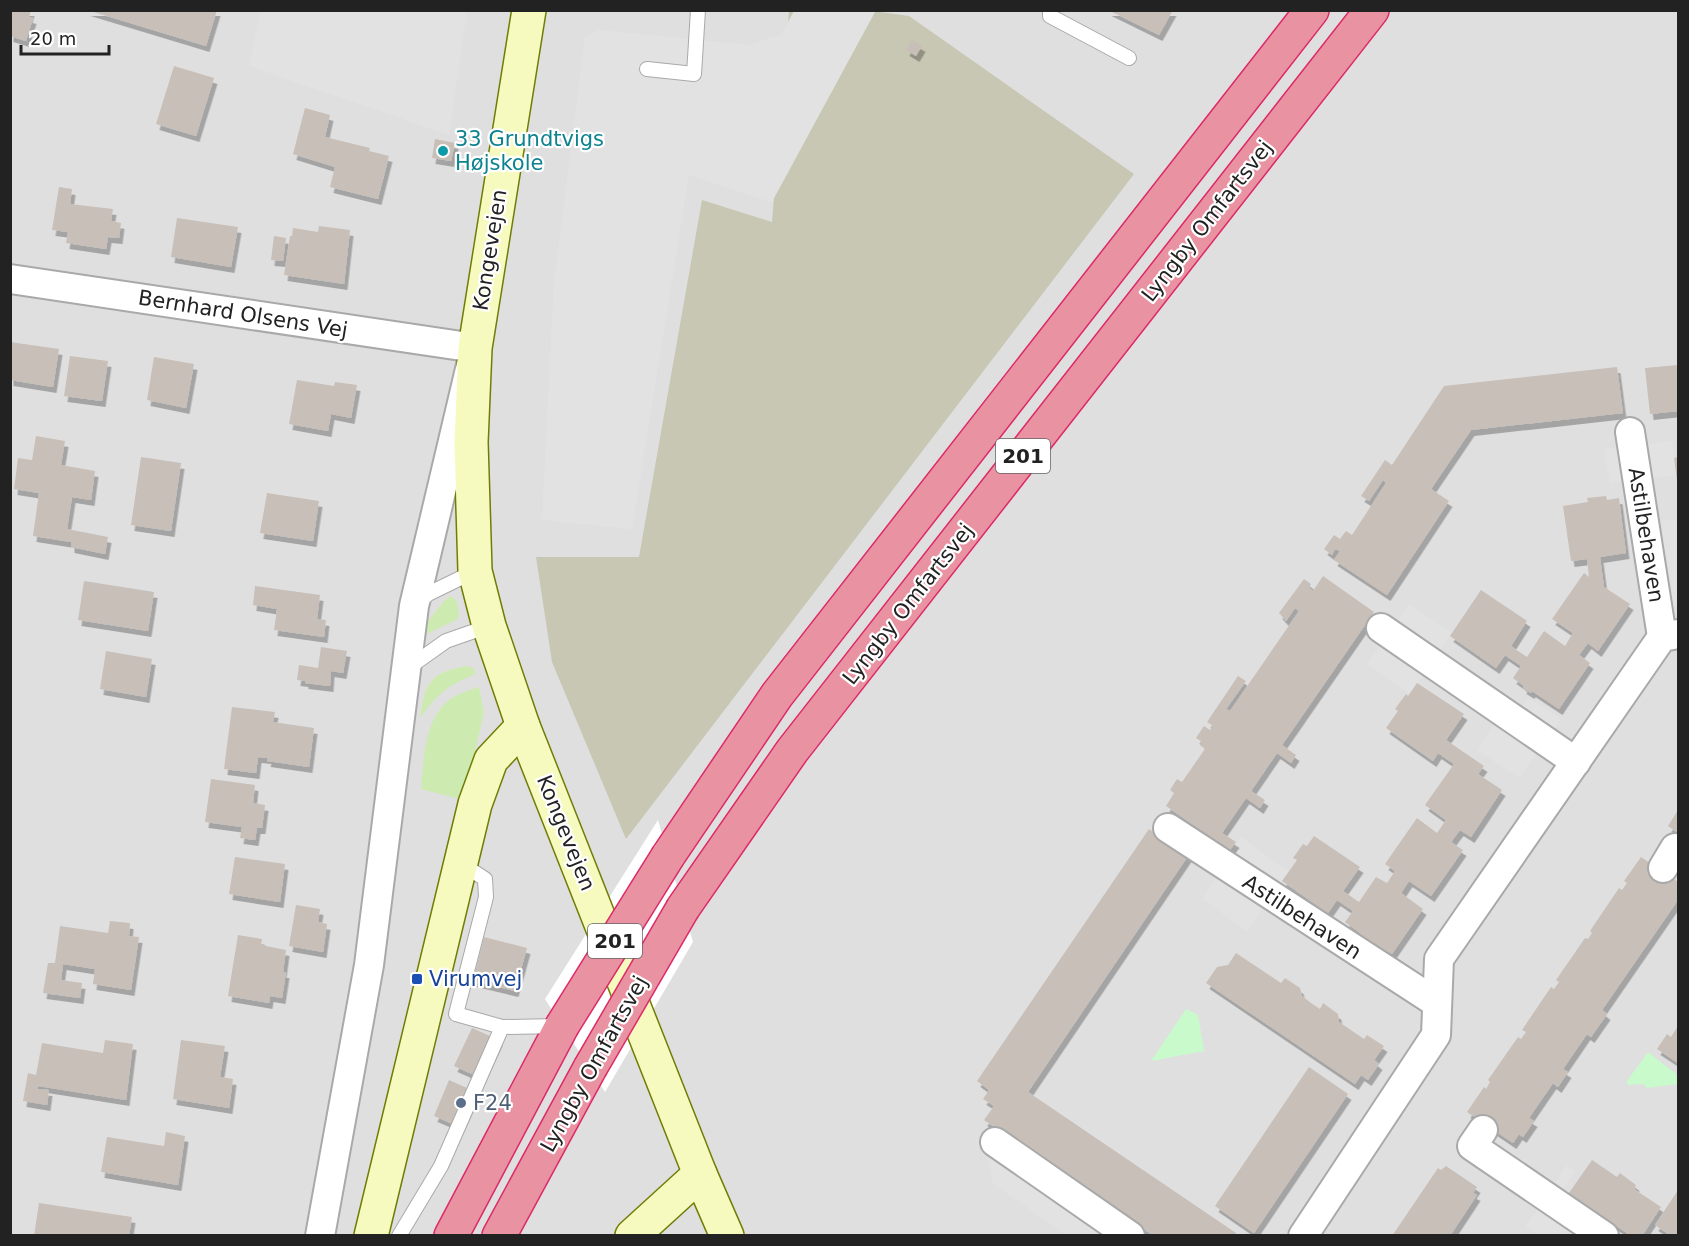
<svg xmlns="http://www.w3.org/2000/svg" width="1689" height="1246" font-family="'DejaVu Sans',sans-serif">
  <defs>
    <filter id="shadow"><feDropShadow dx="3.5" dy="6" stdDeviation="0" flood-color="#0004"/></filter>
  </defs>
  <rect width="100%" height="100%" fill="#f2efe9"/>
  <!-- residential -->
  <rect fill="#e0dfdf" x="11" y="11" width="1667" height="1224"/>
  <!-- construction -->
  <path fill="#c7c7b4" d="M865 10 909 16 1134 174 626 839 552 662 536 557H639L702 200 772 222 789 11Z"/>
  <!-- grass -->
  <g fill="#cdebb0">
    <path d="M451 596 457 601 459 616 456 620 422 636 421 630 444 601Z"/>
    <path d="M467 666 473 668 476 674C448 685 437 694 420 718 425 683 430 672 467 666Z"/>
    <path d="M479 687 484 712 464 800 421 789C424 759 424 716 452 698 460 693 470 690 479 687Z"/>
  </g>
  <!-- park -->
  <g fill="#c8facc">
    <path d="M1186 1009 1198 1015 1204 1051 1151 1061Z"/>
    <path d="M1648 1052 1675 1073 1678 1078V1084L1647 1088 1643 1084 1628 1085 1627 1081Z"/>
  </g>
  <!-- parking -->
  <g fill="#e2e2e2">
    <path d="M858 10 875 12 772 202 689 175 632 529 542 520 554 279 585 38 599 30 748 45 781 35 794 11Z"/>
    <path d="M261 11H467L449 135 249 66Z"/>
    <path d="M1672 441 1676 475 1610 483 1604 449Z"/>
    <path d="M1678 519V606L1662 609 1646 522Z"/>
    <path d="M1409 604 1452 633 1410 694 1367 664Z"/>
    <path d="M1529 698 1561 719 1519 778 1477 750 1503 711 1514 719Z"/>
    <path d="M1241 837 1289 872 1247 931 1202 899Z"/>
    <path d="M1002 1132 1154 1235H1067L993 1184 988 1155Z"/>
    <path d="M1567 1165 1575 1171 1561 1193 1625 1235H1538L1525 1227Z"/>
  </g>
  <!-- pier -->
  <path fill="#fff" d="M658 820 693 942 605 1092 545 999Z"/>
  <!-- building -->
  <g fill="#c7bfb8" filter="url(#shadow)">
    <path d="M10 10H31L29 17 33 18 26 41 10 36Z"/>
    <path d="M87 10H217L206 46Z"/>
    <path d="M1108 10H1173L1159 35Z"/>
    <path d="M912 40 922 46 916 56 906 50Z"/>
    <path d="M174 66 214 78 196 136 156 124Z"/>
    <path d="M305 108 330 115 325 137 370 148 369 151 389 156 378 199 330 187 335 167 293 154Z"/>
    <path d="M435 139 455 143 451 161 432 158Z"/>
    <path d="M59 187 72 189 70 204 113 209 111 221 121 223 119 238 108 237 106 249 66 243 68 232 52 230Z"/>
    <path d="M177 218 238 227 231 267 171 257Z"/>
    <path d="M319 226 350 230 344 284 284 275 290 236H292L293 228 318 232Z"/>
    <path d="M274 236 286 238 283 261 271 260Z"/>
    <path d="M10 342 59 349 53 387 10 380Z"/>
    <path d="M70 356 108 361 102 401 64 396Z"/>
    <path d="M154 357 194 364 186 408 147 400Z"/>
    <path d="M1678 365V411L1650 414 1645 368Z"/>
    <path d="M1617 367 1623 413 1471 430 1431 489 1449 501 1387 595 1334 560 1340 551 1335 549 1332 555 1324 549 1334 535 1340 539 1346 531 1352 535 1386 483 1383 480 1369 501 1361 496 1385 460 1392 465 1444 386Z"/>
    <path d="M297 380 334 386 335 382 357 385 351 418 331 414 328 431 289 424Z"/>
    <path d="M36 436 65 441 61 465 95 471 91 500 72 497 67 529 108 537 105 554 71 547V542L33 536 39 493 14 489 18 458 32 460Z"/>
    <path d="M141 457 181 463 171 531 131 525Z"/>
    <path d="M1678 457V480H1677L1674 458Z"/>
    <path d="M267 493 319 501 313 541 260 533Z"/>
    <path d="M1606 496 1607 500 1619 498 1626 553 1600 557 1604 587 1630 604 1598 651 1588 643 1579 655 1590 663 1559 709 1532 691 1531 693 1523 688 1524 686 1513 678 1521 666 1505 655 1496 668 1450 636 1481 590 1527 621 1511 646 1518 651 1527 657 1544 631 1565 646 1573 633 1552 619 1584 573 1589 577 1587 559 1571 561 1563 506 1588 502 1587 498Z"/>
    <path d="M1323 576 1374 612 1282 745 1296 755 1291 763 1277 753 1251 791 1265 800 1260 808 1246 798 1222 833 1236 842 1230 850 1166 806 1174 793 1170 790 1177 779 1182 782 1205 749 1200 745 1202 742 1196 738 1204 726 1210 730 1213 726 1207 722 1238 676 1246 681 1226 709 1230 711 1299 611 1295 608 1286 621 1279 613 1304 579 1311 584 1309 588 1313 591Z"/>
    <path d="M84 581 154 592 148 631 78 620Z"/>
    <path d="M255 586 320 595 317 619 326 620 324 637 274 630 277 609 253 605Z"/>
    <path d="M321 647 347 651 343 673 331 671 330 686 305 683V681L297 680 299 665 318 668Z"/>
    <path d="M106 651 152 659 146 697 100 689Z"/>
    <path d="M1417 683 1464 714 1446 740 1484 766 1478 774 1502 790 1471 837 1460 830 1451 842 1463 850 1431 896 1409 881 1401 893 1423 909 1392 954 1359 935 1360 933 1345 922 1353 911 1337 900 1328 913 1282 881 1297 860 1293 858 1303 844 1307 846 1314 836 1360 867 1343 891 1359 902 1376 877 1387 883 1395 871 1385 864 1417 818 1437 833 1446 820 1425 805 1454 764 1438 753 1433 761 1386 728 1398 711 1395 709 1406 694 1408 696Z"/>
    <path d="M232 707 275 712 273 722 314 728 309 767 267 761 268 758 258 757 256 773 224 769Z"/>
    <path d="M211 779 255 785 253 803 265 805 262 828H257L255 840 240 838 242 827 205 822Z"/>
    <path d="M1678 810V833L1668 826Z"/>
    <path d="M1149 829 1188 856 1028 1092 1236 1233 1234 1236H1154L984 1120 994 1106 983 1099 989 1090 977 1081Z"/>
    <path d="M235 857 285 864 280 902 229 894Z"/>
    <path d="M1641 857 1678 882V900L1602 1010 1607 1014 1591 1037 1587 1034 1563 1069 1568 1072 1558 1087 1553 1083 1529 1118 1534 1121 1523 1137 1519 1134 1513 1143 1467 1112 1484 1087 1486 1089 1490 1082 1488 1080 1518 1037 1521 1039 1526 1032 1522 1030 1551 987 1554 989 1559 982 1556 980 1585 938 1588 939 1592 933 1590 931 1619 888 1622 890 1627 883 1624 881Z"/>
    <path d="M296 905 320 909 318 922 327 924 323 952 289 946Z"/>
    <path d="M110 921 130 923 129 936 139 937 131 990 93 984 95 969 63 964 61 980 82 983 80 998 43 993 48 963H55L60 926 108 933Z"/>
    <path d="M238 935 262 939 261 945 286 950 283 972H286L282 998 270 996 269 1003 228 996Z"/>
    <path d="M484 937 527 948 515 991 473 981Z"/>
    <path d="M1236 953 1281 983 1285 978 1300 988 1302 996 1311 1003 1320 1009 1323 1003 1338 1014 1339 1022 1364 1039 1367 1035 1384 1046 1374 1060 1379 1064 1368 1080 1361 1075 1355 1084 1206 983 1217 967 1228 965Z"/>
    <path d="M1678 1026V1063L1657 1049 1667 1034 1671 1037Z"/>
    <path d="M472 1028 499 1040 481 1078 454 1066Z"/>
    <path d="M105 1040 133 1044 126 1100 38 1086V1089L49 1090 47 1105 23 1101 28 1073 36 1075 42 1043 103 1053Z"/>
    <path d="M181 1040 225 1046 220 1077 233 1079 229 1108 173 1099Z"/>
    <path d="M1309 1067 1348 1094 1254 1233 1215 1206Z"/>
    <path d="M449 1080 476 1092 460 1127 434 1116Z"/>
    <path d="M166 1132 185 1136 178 1185 101 1172 107 1137 164 1146Z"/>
    <path d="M1592 1160 1617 1177 1620 1173 1636 1185 1634 1189 1661 1207 1642 1236H1631L1569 1193Z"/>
    <path d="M1446 1166 1477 1187 1473 1193 1477 1195 1450 1236H1392L1438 1168 1441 1170Z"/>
    <path d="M1678 1190V1236H1671L1655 1225Z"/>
    <path d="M39 1203 132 1217 129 1236H34Z"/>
  </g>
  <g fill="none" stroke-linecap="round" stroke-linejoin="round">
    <defs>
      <g id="lane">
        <path d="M1050 10V16L1129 58"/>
        <path d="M647 69 694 74 698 10"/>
        <path d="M417 604 428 594 475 571"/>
        <path d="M408 668 446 641 489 626"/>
        <path d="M462 864 485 879 486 897 456 1014 502 1027 560 1026"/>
        <path d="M399 1236 441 1166 502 1027"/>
      </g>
      <g id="street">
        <path d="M10 279 475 348 414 606 369 965 320 1236"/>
        <path d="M1630 432 1662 637"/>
        <path d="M1381 628 1576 762"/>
        <path d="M1168 828 1437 1003"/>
        <path d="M1663 868 1675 848 1678 850"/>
        <path d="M1483 1130 1472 1146 1604 1236"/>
        <path d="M995 1142 1130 1236"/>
        <path d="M1303 1236 1436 1035 1439 959 1662 637 1678 634"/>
      </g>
      <g id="secondary">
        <path d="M529 10 475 348 471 442 475 571 489 626 523 726 700 1174 727 1236"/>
        <path d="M371 1236 475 804 491 760 523 726"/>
        <path d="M632 1236 700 1174"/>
      </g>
      <g id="highway">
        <path d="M668 856 777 695 1312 10"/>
        <path d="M683 908 792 751 1372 10"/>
        <path d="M451 1236 562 1026"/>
        <path d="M499 1236 590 1068"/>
      </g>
    </defs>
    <!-- lane casing -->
    <use href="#lane" stroke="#a9a9a9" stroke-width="16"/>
    <!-- street casing -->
    <use href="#street" stroke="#a9a9a9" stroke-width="32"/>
    <!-- secondary casing -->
    <use href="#secondary" stroke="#707d05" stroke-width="36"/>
    <!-- highway casing -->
    <use href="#highway" stroke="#dc2a67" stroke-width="36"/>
    <!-- lane -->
    <use href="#lane" stroke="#fff" stroke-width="14"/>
    <!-- street -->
    <use href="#street" stroke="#fff" stroke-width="28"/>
    <!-- secondary -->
    <use href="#secondary" stroke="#f7fabf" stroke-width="33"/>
    <!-- highway -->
    <use href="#highway" stroke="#e892a2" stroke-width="33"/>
    <defs>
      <g id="highway-bridge">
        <path d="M562 1026 668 856"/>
        <path d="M590 1068 683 908"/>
      </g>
    </defs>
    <!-- highway-bridge casing -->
    <use href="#highway-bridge" stroke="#dc2a67" stroke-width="36" stroke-linecap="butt"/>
    <!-- highway-bridge -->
    <use href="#highway-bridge" stroke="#e892a2" stroke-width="33"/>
  </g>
  <!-- markers -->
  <circle fill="#0f9aa8" stroke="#fff" stroke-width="2" cx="443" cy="151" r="6"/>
  <rect fill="#1a4fb4" stroke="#fff" stroke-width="2" x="411" y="973" width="12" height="12" rx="3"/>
  <circle fill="#5c6f8a" stroke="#fff" stroke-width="2" cx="461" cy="1103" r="6"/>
  <g text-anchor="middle" stroke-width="4.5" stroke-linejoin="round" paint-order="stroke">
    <!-- shield labels -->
    <g fill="#fff" stroke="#646464" stroke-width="1.5">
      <rect x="996" y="439" width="54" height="34" rx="4.5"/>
      <rect x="588" y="924" width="54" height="34" rx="4.5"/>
    </g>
    <g font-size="20" font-weight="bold" fill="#222">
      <text x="1023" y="463">201</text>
      <text x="615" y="948">201</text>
    </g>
    <!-- culture labels -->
    <g font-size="21" fill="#0d838f" stroke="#fff" text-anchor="start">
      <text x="455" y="146">33 Grundtvigs<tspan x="455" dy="24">Højskole</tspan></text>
    </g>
    <!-- street labels -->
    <g font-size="21" fill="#222" stroke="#fff">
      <text transform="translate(1207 221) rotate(-52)" y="7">Lyngby Omfartsvej</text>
      <text transform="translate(490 250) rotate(-81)" y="7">Kongevejen</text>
      <text transform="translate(243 314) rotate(9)" y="7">Bernhard Olsens Vej</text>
      <text transform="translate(1646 535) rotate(81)" y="7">Astilbehaven</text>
      <text transform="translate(908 604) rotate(-52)" y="7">Lyngby Omfartsvej</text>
      <text transform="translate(566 833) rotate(68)" y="7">Kongevejen</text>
      <text transform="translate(1302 917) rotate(33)" y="7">Astilbehaven</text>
      <text transform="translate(594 1064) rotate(-61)" y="7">Lyngby Omfartsvej</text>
    </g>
    <!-- transit labels -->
    <g font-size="21" fill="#164399" stroke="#fff" text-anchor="start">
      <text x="429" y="986">Virumvej</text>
    </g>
    <!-- service labels -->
    <g font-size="21" fill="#4e5e75" stroke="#fff" text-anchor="start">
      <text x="473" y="1110">F24</text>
    </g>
  </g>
  <!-- border -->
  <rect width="1689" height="1246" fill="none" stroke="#222222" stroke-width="24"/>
  <!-- scale -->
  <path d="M21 45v9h88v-9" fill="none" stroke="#222222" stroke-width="3"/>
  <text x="30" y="45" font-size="18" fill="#222222" stroke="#ffffff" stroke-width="4.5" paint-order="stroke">20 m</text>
</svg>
